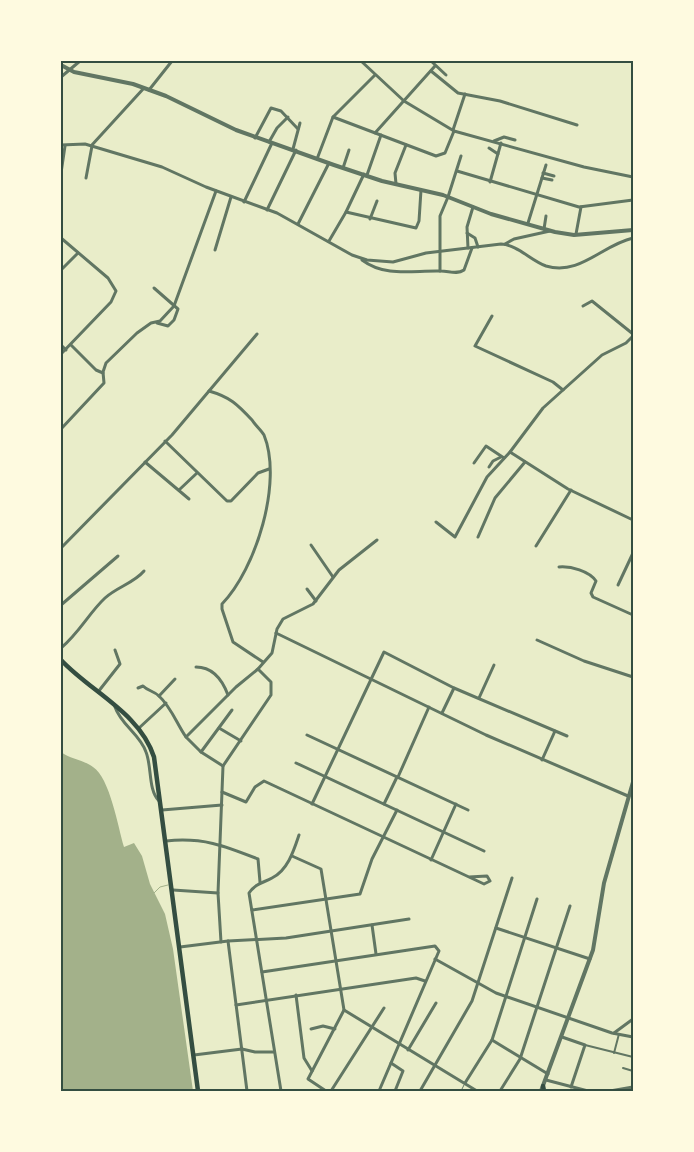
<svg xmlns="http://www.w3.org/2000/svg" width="694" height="1152" font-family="Inter,sans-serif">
  <rect width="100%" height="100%" fill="#e9edc9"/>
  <!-- water -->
  <path fill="#a3b18a" d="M61 752C70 759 84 760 93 767 110 778 118 827 124 847L134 843 142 856 150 884 165 914 173 949 193 1091H61Z"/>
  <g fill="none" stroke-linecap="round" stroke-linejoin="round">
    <!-- stream -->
    <path stroke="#a3b18a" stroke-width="1" d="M154 893 160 887 168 885"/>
    <!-- service -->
    <path stroke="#617663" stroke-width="1" d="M461 1091 464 1085"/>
    <!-- pedestrian -->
    <g stroke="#617663" stroke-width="2">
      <path d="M585 1045 633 1057"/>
      <path d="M614 1053 619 1034"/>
      <path d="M623 1068 633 1071"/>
    </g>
    <!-- minor -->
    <g stroke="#617663" stroke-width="3">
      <path d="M361 61 404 101 454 131 584 167 633 177"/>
      <path d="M431 61 446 75"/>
      <path d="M431 71 458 93 500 101 577 125"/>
      <path d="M61 77 80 61"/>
      <path d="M149 90 172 61"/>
      <path d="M333 117 436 156 445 153 454 131"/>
      <path d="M453 130 465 94"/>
      <path d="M375 133 435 66"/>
      <path d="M255 138 271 108 281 111 298 129"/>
      <path d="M494 141 504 137 515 140"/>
      <path d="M269 142 277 128 288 117"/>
      <path d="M61 145 85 144 162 167 206 187 277 213 352 255 367 260 393 262 426 253 501 244C518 245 530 260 546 266 580 276 602 245 633 238"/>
      <path d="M91 146 144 88"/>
      <path d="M489 148 498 154"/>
      <path d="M293 149 300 123"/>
      <path d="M317 159 333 117 375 75"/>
      <path d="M343 168 349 150"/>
      <path d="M457 171 579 207 633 200"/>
      <path d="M61 173 65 146"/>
      <path d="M543 173 554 176"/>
      <path d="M367 175 381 135"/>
      <path d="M86 178 92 146"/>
      <path d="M542 178 552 180"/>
      <path d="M490 182 501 143"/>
      <path d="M396 184 395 173 406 145"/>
      <path d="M244 202 272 143"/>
      <path d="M61 203V213"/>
      <path d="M267 210 296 150"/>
      <path d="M346 212 416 228 419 221 421 190"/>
      <path d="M370 219 377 201"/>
      <path d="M528 223 546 165"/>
      <path d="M298 224 329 163"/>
      <path d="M544 229 546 216"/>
      <path d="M467 233 475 238 478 247"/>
      <path d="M576 234 581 207"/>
      <path d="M61 238 108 278 116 291 111 302 61 354"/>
      <path d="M329 241 346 212 364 174"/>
      <path d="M505 244 514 239 550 231"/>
      <path d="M468 248 467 227 473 207"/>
      <path d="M215 250 231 197"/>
      <path d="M362 260C386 278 414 270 441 271 449 271 457 275 464 270L472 248"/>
      <path d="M61 270 78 253"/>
      <path d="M440 271V216L448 197 461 156"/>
      <path d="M154 288 178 309 174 320 168 326 157 323"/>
      <path d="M583 306 592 301 633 334"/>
      <path d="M61 345 66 350"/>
      <path d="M71 345 96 370 103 373"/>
      <path d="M563 390 602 355 626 343 633 336"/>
      <path d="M209 391C230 397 237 404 252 420 255 425 261 430 264 435 283 482 256 569 222 604V609L233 642 263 662"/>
      <path d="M61 429 104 383 103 372 106 363 137 333 151 323 160 321 174 306 216 191"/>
      <path d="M165 441 227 501H231L258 473 269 469"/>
      <path d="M510 452 568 489 633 520"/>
      <path d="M145 462 189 499"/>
      <path d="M474 463 486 446 504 458"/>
      <path d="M489 467 493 461 501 457"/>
      <path d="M179 490 197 473"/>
      <path d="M436 522 455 537 487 477 510 452 543 408 563 390 553 382 475 346 492 316"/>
      <path d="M478 537 495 498 525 462"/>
      <path d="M311 545 333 577"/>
      <path d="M536 546 571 490"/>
      <path d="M61 548 172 435 257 334"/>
      <path d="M559 567C571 566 589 571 596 581L591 593 593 597 633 615"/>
      <path d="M618 585 633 553"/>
      <path d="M307 589 316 601"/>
      <path d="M61 605 118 556"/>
      <path d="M276 633 486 735 628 796"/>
      <path d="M537 640 584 661 633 677"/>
      <path d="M61 648C79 633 89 613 105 598 117 587 134 583 144 571"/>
      <path d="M196 667C213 667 222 679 228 695"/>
      <path d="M138 688 143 686C148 691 154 691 159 696 171 707 177 724 186 737"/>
      <path d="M98 692 120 664 115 650"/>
      <path d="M159 696 175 679"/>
      <path d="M479 698 494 665"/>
      <path d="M115 707C121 725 140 734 146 752 152 767 148 790 159 801"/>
      <path d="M442 713 454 688"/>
      <path d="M139 728 166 703"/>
      <path d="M219 728 241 741"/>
      <path d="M307 735 468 810"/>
      <path d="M201 752 232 710"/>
      <path d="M542 760 555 731"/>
      <path d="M296 763 484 851"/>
      <path d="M223 766 201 752 186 737 236 687 258 669 272 653 277 629 283 619 313 604 339 570 377 540"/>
      <path d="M398 777 429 707"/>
      <path d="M222 792 246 802 255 787 264 781 469 877 484 884 490 881 487 876 469 877"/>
      <path d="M312 804 384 652 454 688 567 736"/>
      <path d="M384 804 397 777"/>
      <path d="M162 810 222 805"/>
      <path d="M166 841C203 837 225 846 258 859L260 882"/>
      <path d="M292 856 321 869 344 1010 308 1079 326 1091"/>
      <path d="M431 860 456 804"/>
      <path d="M173 890 218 893"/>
      <path d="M252 910 360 894 372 859 397 810"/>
      <path d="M372 925 376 954"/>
      <path d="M496 928 590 959"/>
      <path d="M228 941 247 1091"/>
      <path d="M221 942 218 893 223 766 271 695V682L258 669"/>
      <path d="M180 947 228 941 286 938 409 919"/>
      <path d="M435 959 496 993 612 1033 633 1037"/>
      <path d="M262 972 435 946 439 951 379 1091"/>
      <path d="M296 995 304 1058 312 1071"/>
      <path d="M236 1005 416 978 425 981"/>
      <path d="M344 1010 477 1091"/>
      <path d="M311 1029 323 1026 335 1029"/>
      <path d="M614 1033 633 1019"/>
      <path d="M562 1037 585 1045 571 1087"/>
      <path d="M492 1040 548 1074"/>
      <path d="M408 1050 436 1003"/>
      <path d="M194 1055 242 1049 255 1052H274"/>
      <path d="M391 1063 403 1071 395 1091"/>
      <path d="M546 1080 588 1091"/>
      <path d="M465 1083 492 1040 537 899"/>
      <path d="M281 1091 249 893C256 883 263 883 272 878 288 870 294 850 299 835"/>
      <path d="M331 1091 384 1008"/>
      <path d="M420 1091 472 1001 512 878"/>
      <path d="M500 1091 520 1059 570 906"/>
      <path d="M610 1091 633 1087"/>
    </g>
    <!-- tertiary -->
    <g stroke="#617663" stroke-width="4">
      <path d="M61 65 74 72 133 84 166 96 236 130 334 165 382 181 443 195 491 214 555 232 574 235 633 230"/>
      <path d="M541 1091 593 950 604 883 633 782"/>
    </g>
    <!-- secondary -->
    <path stroke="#344e41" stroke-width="4.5" d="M543 1086 544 1091"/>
    <!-- primary -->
    <path stroke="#344e41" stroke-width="4.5" d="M61 660C91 692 140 713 154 757L198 1091"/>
  </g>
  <!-- border -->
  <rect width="694" height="1152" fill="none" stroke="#fefae0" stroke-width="125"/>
  <rect x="62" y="62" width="570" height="1028" fill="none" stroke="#344e41" stroke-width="2"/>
</svg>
